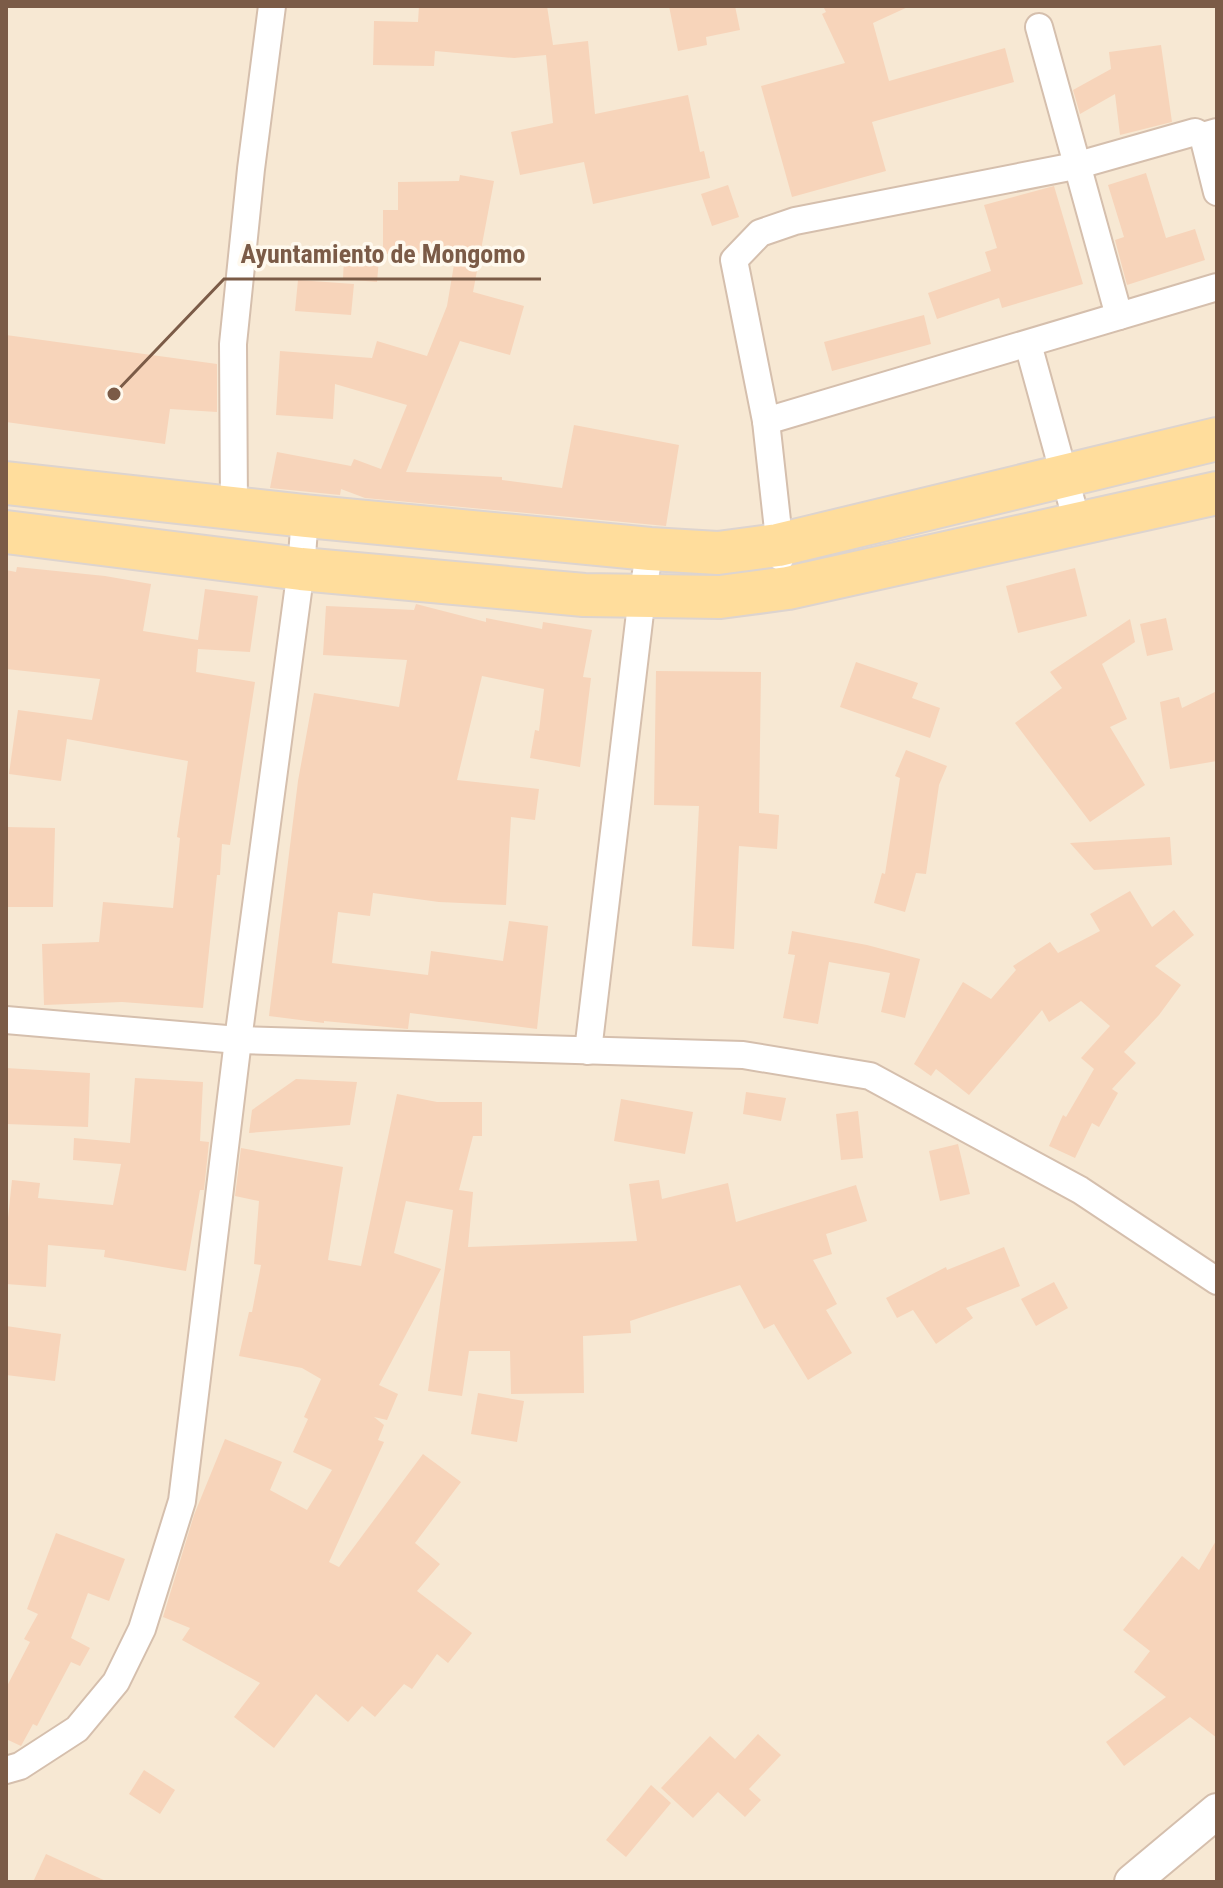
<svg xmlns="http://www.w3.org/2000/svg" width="1223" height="1888" font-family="'Roboto Condensed',sans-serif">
  <rect width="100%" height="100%" fill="#fef6e6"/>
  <!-- residential -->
  <rect fill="#f7e8d3" x="6" y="6" width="1211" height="1876"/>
  <!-- building -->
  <g fill="#f7d4ba">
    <path d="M419 6H547L553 45 588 41 595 114 688 95 700 152 704 151 710 178 593 204 584 162 520 175 511 132 553 123 546 55 514 58 435 51 434 66 373 65 374 21 418 22Z"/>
    <path d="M669 6H735L740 30 706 37 707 45 678 51Z"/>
    <path d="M823 6H910L873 23 889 81 1005 48 1014 82 872 122 886 171 792 197 761 86 845 63 822 14 826 12Z"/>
    <path d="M1161 45 1172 122 1120 135 1115 94 1080 114 1073 90 1111 69 1109 52Z"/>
    <path d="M1146 173 1166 238 1195 229 1205 260 1127 285 1115 240 1124 237 1108 185Z"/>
    <path d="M460 175 494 181 473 292 524 306 510 355 460 341 406 472 502 477V480L562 488 574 425 679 445 666 526 365 498 341 489 340 495 270 488 277 452 351 466 354 459 381 469 407 405 335 384 333 419 276 415 280 351 372 358 377 341 427 356 447 306 456 253 383 254V210H398V182L459 181Z"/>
    <path d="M728 185 739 217 712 226 701 194Z"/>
    <path d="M1054 186 1083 284 1002 308 999 298 937 319 928 293 991 271 985 252 997 248 984 205Z"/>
    <path d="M344 257 379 259 377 282 343 279Z"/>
    <path d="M298 280 354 284 351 315 295 311Z"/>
    <path d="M924 315 931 344 832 371 824 342Z"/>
    <path d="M6 335 217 364V412L170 409 165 444 6 422Z"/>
    <path d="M17 567 105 576 151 584 143 631 198 640 205 589 258 596 250 652 198 649 196 672 255 682 230 845 222 844 220 875H217L203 1008 122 1002 44 1005 42 944 99 942 103 902 173 908 180 838 177 837 188 761 67 739 61 781 9 774 18 710 92 720 100 679 6 669V570L16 572Z"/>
    <path d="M1075 568 1087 616 1018 633 1006 586Z"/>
    <path d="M416 604 486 622V618L542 629 543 622 592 630 583 677 591 678 580 767 530 758 535 730 539 731 544 689 482 676 457 780 539 789 535 820 511 817 506 905 439 902 373 893 370 916 338 912 332 963 428 975 431 951 503 961 509 921 548 926 537 1029 410 1013 408 1029 324 1021V1023L269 1016 298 781 314 693 399 707 407 660 323 655 326 606 414 610Z"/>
    <path d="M1166 618 1173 650 1147 656 1140 624Z"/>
    <path d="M1130 619 1135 642 1102 664 1127 719 1110 727 1145 785 1090 822 1015 723 1062 688 1050 672Z"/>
    <path d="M856 662 918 683 912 698 940 708 930 738 840 707Z"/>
    <path d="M656 671 761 672 759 813 779 815 777 849 739 846 734 949 692 946 699 806 654 805Z"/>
    <path d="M1217 691V761L1170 769 1160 702 1179 697 1182 708Z"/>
    <path d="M906 750 947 766 939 785 926 874 916 873 905 912 874 903 882 873 885 874 900 778 895 776Z"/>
    <path d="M6 827 55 828 53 907H6Z"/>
    <path d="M1170 837 1172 865 1094 870 1070 843Z"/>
    <path d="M1130 891 1152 927 1174 910 1194 935 1155 966 1181 985 1159 1015 1124 1052 1136 1063 1112 1089 1118 1093 1099 1127 1092 1123 1075 1158 1049 1146 1063 1115 1066 1117 1094 1069 1081 1058 1110 1026 1081 1001 1049 1022 1042 1010 969 1095 936 1069 931 1076 914 1064 963 982 991 999 1016 970 1013 966 1050 942 1058 953 1100 931 1090 914Z"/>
    <path d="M792 931 867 945 920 959 905 1018 881 1012 890 973 829 962 818 1024 783 1018 795 955 788 954Z"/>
    <path d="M6 1068 90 1073 88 1127 6 1124Z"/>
    <path d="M135 1078 203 1082 200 1141 209 1142 204 1190H200L186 1271 104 1257 105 1250 48 1245 46 1287 6 1284V1237L12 1180 40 1183 38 1198 113 1205 121 1164 73 1160 74 1138 130 1143Z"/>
    <path d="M296 1079 357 1082 350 1125 249 1133 252 1110Z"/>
    <path d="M746 1092 786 1098 781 1121 743 1114Z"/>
    <path d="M397 1094 437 1102H482V1136H473L459 1190 473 1192 468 1247 637 1241 629 1184 659 1180 662 1199 728 1183 736 1222 856 1185 867 1221 826 1234 832 1254 813 1260 837 1304 826 1310 852 1353 808 1380 774 1324 764 1329 740 1285 630 1321 631 1333 583 1336 584 1393 511 1394 510 1351H469L462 1396 428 1391 453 1210 406 1201 394 1253 441 1269 379 1385 398 1394 387 1420 374 1417 384 1425 378 1440 384 1442 329 1562 339 1567 423 1454 461 1482 415 1543 440 1564 417 1591 472 1633 448 1663 437 1654 412 1689 404 1684 375 1717 362 1706 348 1722 316 1694 274 1748 234 1717 260 1683 182 1640 190 1628 163 1617 194 1515 225 1439 282 1462 270 1490 307 1510 332 1470 293 1452 308 1419 304 1417 321 1379 302 1368 239 1356 249 1312H252L261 1265 254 1264 259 1201 235 1196 241 1148 343 1167 328 1260 361 1266Z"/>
    <path d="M621 1099 693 1112 685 1154 614 1141Z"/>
    <path d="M858 1111 863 1158 841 1160 836 1114Z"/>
    <path d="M958 1144 970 1194 940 1201 929 1151Z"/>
    <path d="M1004 1247 1020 1286 966 1308 973 1318 936 1344 913 1310 897 1318 886 1298 946 1267 947 1270Z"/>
    <path d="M1054 1282 1068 1308 1036 1326 1021 1299Z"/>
    <path d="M6 1326 61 1334 55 1381 6 1375Z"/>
    <path d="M478 1393 524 1401 517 1442 471 1434Z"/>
    <path d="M56 1533 125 1559 109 1601 88 1593 71 1638 90 1648 80 1666 71 1662 37 1726 33 1724 21 1746 6 1739V1688L30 1642 24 1639 38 1614 27 1609Z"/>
    <path d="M1217 1539V1738L1190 1717 1124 1766 1106 1742 1166 1697 1134 1672 1150 1651 1123 1630 1182 1556 1199 1570Z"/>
    <path d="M758 1734 781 1755 749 1789 761 1800 745 1817 718 1792 693 1818 661 1788 710 1736 735 1759Z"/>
    <path d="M144 1770 175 1790 160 1814 129 1794Z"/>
    <path d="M651 1785 671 1803 626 1857 606 1840Z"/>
    <path d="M46 1854 108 1882H33Z"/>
  </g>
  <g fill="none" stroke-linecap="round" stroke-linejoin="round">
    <defs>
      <g id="minor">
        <path d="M1039 27 1119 316"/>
        <path d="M1203 136 1217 192"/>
        <path d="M1028 344 1077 522"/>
        <path d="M766 421 1217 287"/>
        <path d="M234 509 233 344 251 169 272 6"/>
        <path d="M781 557 766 421 734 260 760 233 795 221 1075 166 1195 132 1203 136 1217 132"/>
        <path d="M6 1020 238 1040 743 1055 870 1076 1080 1190 1217 1281"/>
        <path d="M588 1051 642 596 650 549"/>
        <path d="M6 1770 20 1766 77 1729 116 1682 142 1629 182 1501 238 1040 301 569 305 516"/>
      </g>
      <path id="tertiary" d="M1132 1882 1217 1811"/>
      <g id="primary">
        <path d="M6 483 305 516 650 549 718 553 778 545 1217 439"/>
        <path d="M6 532 301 569 584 595 720 597 788 588 1217 493"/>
      </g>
    </defs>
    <!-- minor casing -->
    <use href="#minor" stroke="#d5bfad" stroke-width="30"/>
    <!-- tertiary casing -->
    <use href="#tertiary" stroke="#d5bfad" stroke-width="38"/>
    <!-- primary casing -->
    <use href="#primary" stroke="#ddd4cf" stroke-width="46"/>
    <!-- minor -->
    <use href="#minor" stroke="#fff" stroke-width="26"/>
    <!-- tertiary -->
    <use href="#tertiary" stroke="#fff" stroke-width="34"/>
    <!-- primary -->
    <use href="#primary" stroke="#ffdd9c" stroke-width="42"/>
  </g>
  <!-- callouts -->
  <path fill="none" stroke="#7b5b47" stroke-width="3" d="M114 394L224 279H541"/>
  <circle fill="#7b5b47" stroke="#fff9ee" stroke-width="3" cx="114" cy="394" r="8"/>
  <g font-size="26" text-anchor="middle" font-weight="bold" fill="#7b5b47" stroke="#fff9ee" stroke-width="7" stroke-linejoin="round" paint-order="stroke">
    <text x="383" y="263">Ayuntamiento de Mongomo</text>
  </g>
  <!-- border -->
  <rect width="1223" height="1888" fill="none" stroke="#7b5b47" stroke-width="16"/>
</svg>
